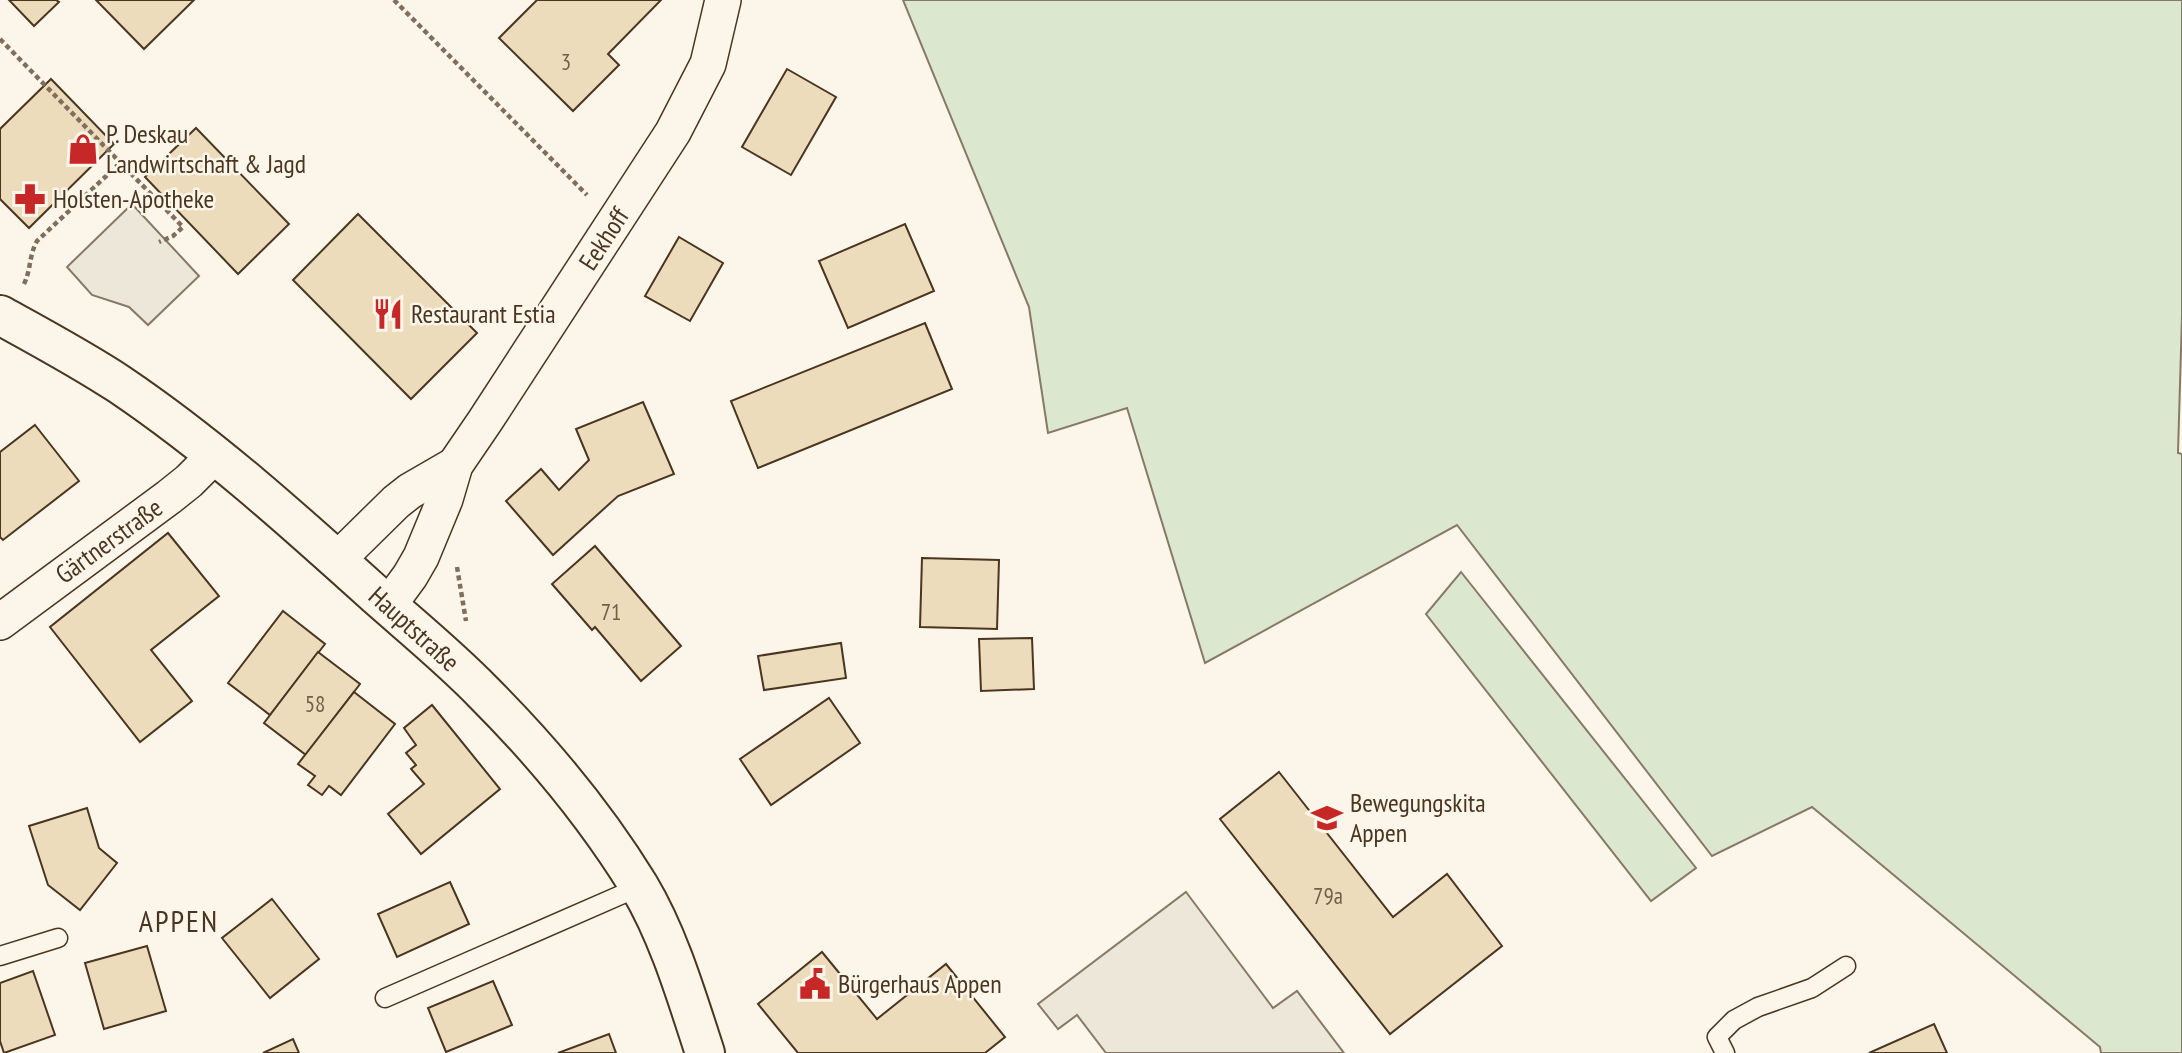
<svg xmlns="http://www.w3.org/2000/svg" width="2182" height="1053" font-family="'PT Sans Narrow',sans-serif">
  <rect width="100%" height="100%" fill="#fbf6e9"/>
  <!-- green -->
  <g fill="#dce7d0" stroke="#887966" stroke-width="2">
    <path d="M903 0H2182V316L2178 453 2182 454V1053H2101L2100 1047 1812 807 1712 856 1457 525 1205 663 1127 408 1048 433 1029 307Z"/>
    <path d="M1461 572 1696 868 1651 901 1426 614Z"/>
  </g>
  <!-- parking -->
  <g fill="#ede7d9" stroke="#887966" stroke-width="2">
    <path d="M132 204 199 276 148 325 129 307 92 295 67 267Z"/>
    <path d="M1186 892 1273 1008 1297 991 1344 1053H1106L1077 1015 1058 1029 1038 1004Z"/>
  </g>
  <!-- building -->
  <g fill="#ecdcbc" stroke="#4a3520" stroke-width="2">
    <path d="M9 0H56L59 2 34 26Z"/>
    <path d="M96 0H194L144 49Z"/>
    <path d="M537 0H661L608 54 619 65 573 111 499 38Z"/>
    <path d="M787 69 836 97 791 175 742 147Z"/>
    <path d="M51 79 114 144 29 228 0 199V129Z"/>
    <path d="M196 128 289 224 238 274 145 177Z"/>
    <path d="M358 214 477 333 411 399 293 280Z"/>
    <path d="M905 224 934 291 848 328 819 261Z"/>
    <path d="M679 237 723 263 690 321 645 296Z"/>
    <path d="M925 323 952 389 758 468 731 401Z"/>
    <path d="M643 402 674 474 618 496 553 555 506 501 541 469 559 490 589 460 576 429Z"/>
    <path d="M35 425 79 481 3 540 0 537V452Z"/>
    <path d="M168 533 219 596 151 650 192 701 140 742 50 627Z"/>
    <path d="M595 546 681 646 641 681 595 627 592 630 552 584Z"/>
    <path d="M922 558 999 560 997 629 920 627Z"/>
    <path d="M283 611 325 644 270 715 228 683Z"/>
    <path d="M1032 638 1034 689 981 691 979 639Z"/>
    <path d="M841 643 846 678 764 690 758 656Z"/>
    <path d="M318 652 360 684 306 755 264 723Z"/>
    <path d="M354 692 395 724 341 795 329 786 322 795 308 785 315 776 298 764Z"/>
    <path d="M829 698 860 743 771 805 740 759Z"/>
    <path d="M432 705 500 789 421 854 388 814 424 784 411 769 416 765 406 753 416 745 404 728Z"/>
    <path d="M1279 772 1393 917 1447 874 1502 946 1390 1034 1220 819Z"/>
    <path d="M87 808 99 848 117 863 80 910 48 885 29 826Z"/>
    <path d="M450 882 469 924 397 957 378 914Z"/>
    <path d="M272 899 319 959 270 998 222 938Z"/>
    <path d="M147 946 166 1011 104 1029 85 963Z"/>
    <path d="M822 952 877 1019 946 964 1005 1037 985 1053H798L758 1004Z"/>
    <path d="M33 971 55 1035 4 1053 0 1041V983Z"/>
    <path d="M493 981 512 1025 446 1052 428 1008Z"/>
    <path d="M1934 1024 1947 1053H1869Z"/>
    <path d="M609 1034 616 1053H558Z"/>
    <path d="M293 1039 299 1053H263Z"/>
  </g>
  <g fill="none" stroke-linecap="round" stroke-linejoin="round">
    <defs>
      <g id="lane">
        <path d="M0 956 58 938"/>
        <path d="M385 998 639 887"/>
        <path d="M1725 1053 1717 1037 1734 1020 1758 1007 1812 988 1846 966"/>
      </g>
      <g id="street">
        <path d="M337 560 396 502 410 491 455 465"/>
        <path d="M388 606 410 576 421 557 445 499 455 465 485 421 673 132 708 64 723 0"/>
        <path d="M0 622 169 497 189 481 214 456"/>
      </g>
      <path id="secondary" d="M0 315C40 337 81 359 119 384 211 446 295 522 377 596 412 627 450 658 483 692 541 750 596 816 639 886 669 936 687 998 705 1053"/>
    </defs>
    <!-- lane casing -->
    <use href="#lane" stroke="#4a3520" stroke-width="21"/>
    <!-- street casing -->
    <use href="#street" stroke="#4a3520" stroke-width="38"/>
    <!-- secondary casing -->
    <use href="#secondary" stroke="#4a3520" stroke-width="42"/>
    <!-- path -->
    <g stroke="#7f6f5c" stroke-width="4.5" stroke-dasharray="5 3.5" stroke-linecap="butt">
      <path d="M394 0 587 195"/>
      <path d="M0 39 183 227 173 236 159 242"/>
      <path d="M24 284C31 270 29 255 37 241L120 163"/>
      <path d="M457 567 466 621"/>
    </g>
    <!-- lane -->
    <use href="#lane" stroke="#fbf6e9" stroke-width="18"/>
    <!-- street -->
    <use href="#street" stroke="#fbf6e9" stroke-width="35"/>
    <!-- secondary -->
    <use href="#secondary" stroke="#fbf6e9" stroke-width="38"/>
  </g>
  <!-- icons -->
  <defs>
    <symbol id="shop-bare" viewBox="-9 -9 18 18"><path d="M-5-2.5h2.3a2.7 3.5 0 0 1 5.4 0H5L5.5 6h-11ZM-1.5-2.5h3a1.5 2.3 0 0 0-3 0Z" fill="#c62828" stroke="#fbf6e9" stroke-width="2.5" paint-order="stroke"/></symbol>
    <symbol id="pharmacy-bare" viewBox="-9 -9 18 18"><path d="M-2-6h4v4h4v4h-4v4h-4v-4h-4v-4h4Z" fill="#c62828" stroke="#fbf6e9" stroke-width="2.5" paint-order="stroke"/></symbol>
    <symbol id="restaurant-bare" viewBox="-9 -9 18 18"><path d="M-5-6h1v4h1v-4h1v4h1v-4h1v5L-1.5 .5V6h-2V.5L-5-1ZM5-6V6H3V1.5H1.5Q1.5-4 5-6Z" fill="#c62828" stroke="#fbf6e9" stroke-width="2.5" paint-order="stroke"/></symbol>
    <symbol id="school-bare" viewBox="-9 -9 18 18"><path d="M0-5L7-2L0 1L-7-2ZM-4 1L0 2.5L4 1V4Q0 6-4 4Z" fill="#c62828" stroke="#fbf6e9" stroke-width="2.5" paint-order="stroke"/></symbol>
    <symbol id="civic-bare" viewBox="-9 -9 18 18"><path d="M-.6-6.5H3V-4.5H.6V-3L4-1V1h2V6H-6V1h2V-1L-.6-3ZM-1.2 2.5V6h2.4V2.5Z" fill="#c62828" stroke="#fbf6e9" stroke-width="2.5" paint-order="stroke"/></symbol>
  </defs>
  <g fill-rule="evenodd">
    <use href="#shop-bare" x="61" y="127" width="44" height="44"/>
    <use href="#pharmacy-bare" x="8" y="177" width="44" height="44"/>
    <use href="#restaurant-bare" x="366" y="292" width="44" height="44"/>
    <use href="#school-bare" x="1305" y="796" width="44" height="44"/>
    <use href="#civic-bare" x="793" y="962" width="44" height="44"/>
  </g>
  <g text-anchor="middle" stroke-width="5" stroke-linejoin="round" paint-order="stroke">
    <!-- number labels -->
    <g font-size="23" fill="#725f47">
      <text x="566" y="70">3</text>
      <text x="611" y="620">71</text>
      <text x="315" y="712">58</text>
      <text x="1328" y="904">79a</text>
    </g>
    <!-- poi labels -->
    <g font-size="26" fill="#4a3520" stroke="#fbf6e9" text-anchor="start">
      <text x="106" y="143">P. Deskau<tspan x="106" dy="30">Landwirtschaft &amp; Jagd</tspan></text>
      <text x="53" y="208">Holsten-Apotheke</text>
      <text x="411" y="323">Restaurant Estia</text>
      <text x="1350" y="812">Bewegungskita<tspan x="1350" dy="30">Appen</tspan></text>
      <text x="838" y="993">Bürgerhaus Appen</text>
    </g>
    <!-- street labels -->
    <g font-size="26" fill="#4a3520" stroke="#fbf6e9">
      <text transform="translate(604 239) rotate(-57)" y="9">Eekhoff</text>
      <text transform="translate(109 541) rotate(-36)" y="9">Gärtnerstraße</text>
      <text transform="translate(414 629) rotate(42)" y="9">Hauptstraße</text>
    </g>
    <!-- quarter labels -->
    <g font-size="30" letter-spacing="2" fill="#4a3520" stroke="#fbf6e9">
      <text x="179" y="932">APPEN</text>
    </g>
  </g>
</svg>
